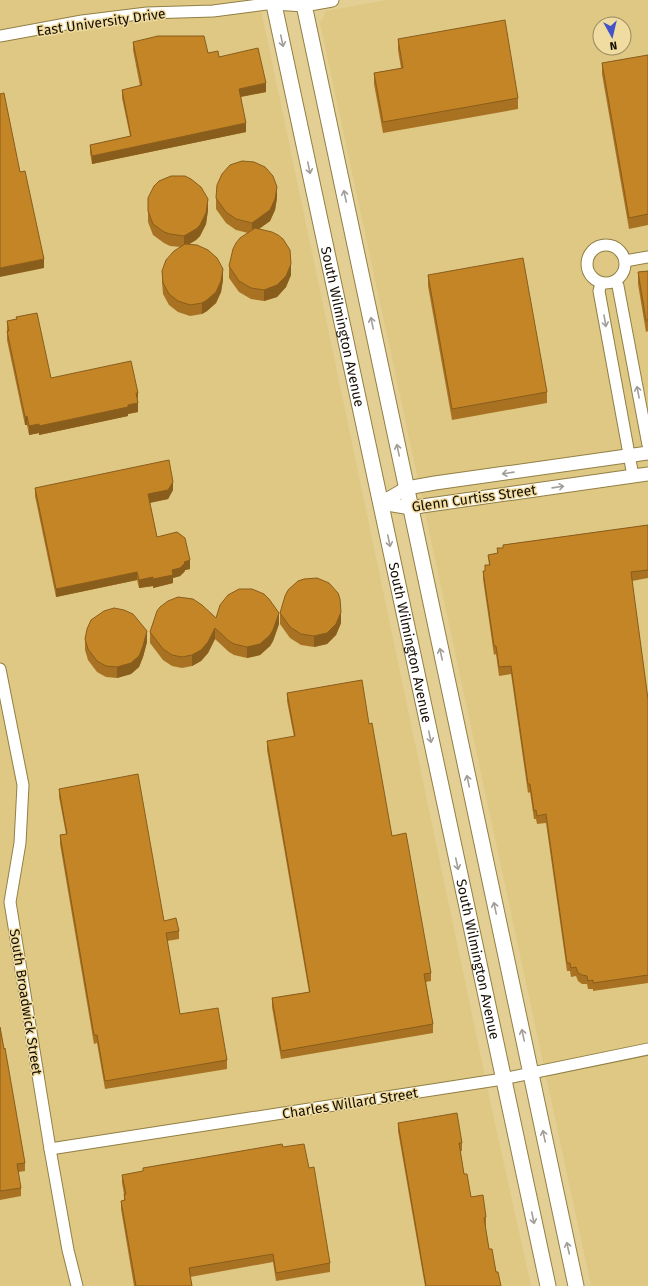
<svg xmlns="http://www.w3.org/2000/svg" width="648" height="1286" font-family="'Fira Sans',sans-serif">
  <rect width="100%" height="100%" fill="#e3cf93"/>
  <!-- built -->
  <g fill="#dec883" fill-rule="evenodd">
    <path d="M0 0H259L492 1110 531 1286H0Z"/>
    <path d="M387 0H648V1286H591L320 23 326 11ZM600 24H624V48H600Z"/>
  </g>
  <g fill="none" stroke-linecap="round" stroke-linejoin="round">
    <defs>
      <g id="minor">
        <path d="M0 36 82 21 147 13 213 11 274 3"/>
        <circle cx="606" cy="264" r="19"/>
        <path d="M625 261 648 257"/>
        <path d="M615 281 618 286 648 445"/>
        <path d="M601 283 599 291 633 476"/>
        <path d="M0 669 23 785 20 843 10 902 50 1149 68 1250 77 1286"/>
        <path d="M50 1149 503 1079 648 1049"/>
      </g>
      <g id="tertiary">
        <path d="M274 3 304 5 332 0"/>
        <path d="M381 503 407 488 435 483 648 453"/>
        <path d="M381 503 411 508 422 506 648 474"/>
      </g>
      <g id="secondary">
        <path id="s1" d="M273 0 548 1286"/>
        <path d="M303 0 576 1286"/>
      </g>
    </defs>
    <!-- minor casing -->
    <use href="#minor" stroke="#917f45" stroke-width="13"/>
    <!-- tertiary casing -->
    <use href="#tertiary" stroke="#917f45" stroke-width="15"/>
    <!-- secondary casing -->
    <use href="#secondary" stroke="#917f45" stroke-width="17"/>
    <!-- minor -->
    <use href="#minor" stroke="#fff" stroke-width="11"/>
    <!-- tertiary -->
    <use href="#tertiary" stroke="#fff" stroke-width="13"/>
    <!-- secondary -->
    <use href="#secondary" stroke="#fff" stroke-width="15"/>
  </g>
  <!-- wall -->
  <g fill="#a97222">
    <path d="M398 39 518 98V109L383 133 374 84V73L401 68 398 50Z"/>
    <path d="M133 42 208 53 219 57 266 92 241 97 246 132 92 164 90 153V145L130 136 122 98V90L140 86 133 50Z"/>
    <path d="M648 55V225L629 229 602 74V63Z"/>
    <path d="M148 198 208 210 206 224 200 236 196 240 188 245 223 280 221 292 216 303 207 311 202 314 190 316 178 312 169 305 163 294 162 282V271L181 247 170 246 164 243 153 235 148 222Z"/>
    <path d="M216 198H277L275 210 270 221 259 229 291 275 286 287 277 297 264 301 251 299 239 292 229 278V266L248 233 236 230 226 223 216 209Z"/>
    <path d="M648 271V331L646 332 638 284V272Z"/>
    <path d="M428 275 547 392V403L452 420 428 286Z"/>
    <path d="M16 317 51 378 138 401V412L128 414V416L39 435V433L29 435 27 425H25L7 340V321L16 319Z"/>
    <path d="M35 488 173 490 168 499 150 503 157 537 190 569 185 570V571L180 576 173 578V583L153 588V586L139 588 137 580 56 597 35 496Z"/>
    <path d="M648 525V578L632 581 648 699V983L593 991V989H588L587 984H582L578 981 576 976 571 977 570 971H567L546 823 537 824 536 819H534L530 792 528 793 511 674 499 676 496 654 494 655 483 579V571H485V565H489L488 555 497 554V548H503V545Z"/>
    <path d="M280 613 341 623 336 635 327 644 314 647 301 645 290 638 280 624Z"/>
    <path d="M279 624 273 641 270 646 260 655 247 658 234 655 229 652 215 639 208 653 201 661 192 666 182 668 172 666 163 660 150 643V632Z"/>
    <path d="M85 639 147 642 143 657 139 667 131 674 117 678 106 677 97 672 88 660 85 650Z"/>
    <path d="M287 693 369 724 392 836 431 973V981L426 982 433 1024V1033L281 1059 272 1007V998L309 992 267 750V741L294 737 287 701Z"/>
    <path d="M59 789 164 921 179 931V939L167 941 180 1014 227 1060V1069L105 1089 97 1043 94 1044 60 844V835L66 834 59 797Z"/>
    <path d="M0 1027 25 1163V1171L18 1172 21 1188V1196L0 1200Z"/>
    <path d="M398 1123 462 1143V1151H460L464 1174 471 1197 486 1217V1226H485L489 1249 501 1286H425L398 1131Z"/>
    <path d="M283 1147 330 1263V1272L276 1281 273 1262 190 1277 192 1286H134L121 1209V1201L124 1200V1194L122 1183V1175L143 1172V1168Z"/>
  </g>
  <!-- shaded-wall -->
  <g fill="#895d1b">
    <path d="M266 83V92L239 97V89Z"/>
    <path d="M246 123V132L92 164V156Z"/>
    <path d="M277 187V198L275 210 270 221 252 234V223Z"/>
    <path d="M208 199V210L206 224 200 236 196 240 184 247V236Z"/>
    <path d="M44 259V268L0 277V268Z"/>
    <path d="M291 264V275L286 287 277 297 264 301V290Z"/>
    <path d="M223 269V280L221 292 216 303 207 311 202 314V303Z"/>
    <path d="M136 393H138V401Z"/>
    <path d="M138 403V412L128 414V416L39 435V426Z"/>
    <path d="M27 416V425H25V417Z"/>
    <path d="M39 424V433L29 435V426Z"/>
    <path d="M173 482V490L168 499 148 503V494Z"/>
    <path d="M190 560V569L185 570V571L180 576 173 578V583L153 588V579L172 570 184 562Z"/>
    <path d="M137 572V580L56 597V589Z"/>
    <path d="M153 577V586L139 588V580Z"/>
    <path d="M341 612V623L336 635 327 644 314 647V636Z"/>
    <path d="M279 613V624L273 641 270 646 260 655 247 658V647Z"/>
    <path d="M215 628V639L208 653 201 661 192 666V655Z"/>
    <path d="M147 631V642L143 657 139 667 131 674 117 678V667Z"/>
  </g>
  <!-- building -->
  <g fill="#c48527" stroke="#895d1b">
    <path d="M505 20 518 98 383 122 374 73 403 68 398 39Z"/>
    <path d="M158 36H204L208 53 218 51 219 57 258 48 266 83 239 89 246 123 92 156 90 145 131 136 122 90 142 85 133 42Z"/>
    <path d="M648 55V214L629 218 602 63Z"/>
    <path d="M4 93 20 172 25 171 44 259 0 268V94Z"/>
    <path d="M242 161 254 162 265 167 273 176 277 187 275 199 270 210 252 223 236 219 226 212 216 198 217 185 222 174 230 165Z"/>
    <path d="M171 176H185L191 179 201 187 208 199 206 213 200 225 196 229 184 236 170 234 164 232 153 224 148 211V198L154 186 159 181Z"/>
    <path d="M255 228 272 232 278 235 283 239 290 250 291 264 286 276 277 285 264 290 251 288 239 281 229 266 233 249 236 243 240 238Z"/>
    <path d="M185 244 197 245 208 250 217 258 223 269 221 281 216 292 207 300 202 303 190 305 178 301 169 294 163 283 162 271 166 260 174 251Z"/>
    <path d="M523 258 547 392 452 409 428 275Z"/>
    <path d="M648 271V320H646L638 272Z"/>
    <path d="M37 313 51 378 131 361 138 393H136L138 403 128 405V407L77 418 39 426V424L29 426 27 416 25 417 7 331H9L7 321 17 319 16 317Z"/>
    <path d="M169 460 173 482 168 490 148 494 157 537 177 532 185 538 190 560 184 562 185 563 180 568 172 570 173 575 153 579V577L139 580 137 572 56 589 35 488Z"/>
    <path d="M648 525V570L631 572 648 699V975L593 983V980L588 981 587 976 582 975 578 973 576 967 571 968 570 963H567L546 814 537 816 536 810 534 811 530 784H528L511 666 499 667 496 646H494L483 571H485V565H490L488 555 498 553 497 548H503V545Z"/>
    <path d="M317 578 329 583 338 593 340 599 341 612 336 624 327 633 314 636 301 634 290 627 280 613 285 596 288 590 298 581 304 579Z"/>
    <path d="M239 589H252L264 594 269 599 279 613 273 630 270 635 260 644 247 647 234 644 229 641 215 628 208 642 201 650 192 655 182 657 172 655 163 649 150 632 157 611 160 607 168 601 178 597 193 599 202 605 216 618 220 605 228 595Z"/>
    <path d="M114 608 124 610 133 614 147 631 143 646 139 656 131 663 117 667 106 666 97 661 88 649 85 639 87 629 91 620 104 611Z"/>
    <path d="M362 680 369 724 372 723 392 836 406 833 431 973 424 974 433 1024 281 1051 272 998 310 992 267 741 295 736 287 693Z"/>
    <path d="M138 774 164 921 176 918 179 931 166 933 180 1014 218 1008 227 1060 105 1081 97 1035H94L60 835 67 834 59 789Z"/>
    <path d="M0 1027 4 1049 5 1048 25 1163 17 1164 21 1188 0 1191Z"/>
    <path d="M457 1113 462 1143H459L464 1174H467L471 1197 483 1195 486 1217 484 1218 489 1249H492L496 1272H498L501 1286H426L398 1123Z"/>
    <path d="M282 1144 283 1147 304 1144 309 1168 314 1167 330 1263 276 1273 273 1254 189 1268 192 1286H136L121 1201 125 1200 124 1194H126L122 1175 143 1171V1168Z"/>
  </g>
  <!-- one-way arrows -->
  <defs><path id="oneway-shaft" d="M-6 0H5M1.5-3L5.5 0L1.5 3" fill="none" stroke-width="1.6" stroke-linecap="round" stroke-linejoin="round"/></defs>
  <g stroke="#a19e99">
    <use href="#oneway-shaft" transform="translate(282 41) rotate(78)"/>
    <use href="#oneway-shaft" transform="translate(309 168) rotate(78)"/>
    <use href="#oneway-shaft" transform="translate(345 196) rotate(-102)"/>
    <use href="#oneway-shaft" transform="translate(605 321) rotate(80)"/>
    <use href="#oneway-shaft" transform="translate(372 323) rotate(-102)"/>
    <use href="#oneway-shaft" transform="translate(638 392) rotate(-101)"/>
    <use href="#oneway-shaft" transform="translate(398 450) rotate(-102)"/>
    <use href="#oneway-shaft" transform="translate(508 473) rotate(172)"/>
    <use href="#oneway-shaft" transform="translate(558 487) rotate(-8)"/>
    <use href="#oneway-shaft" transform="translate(389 541) rotate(78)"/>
    <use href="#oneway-shaft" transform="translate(441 654) rotate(-102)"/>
    <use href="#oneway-shaft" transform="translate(430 737) rotate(78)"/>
    <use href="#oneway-shaft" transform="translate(468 781) rotate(-102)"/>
    <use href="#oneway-shaft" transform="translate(457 864) rotate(78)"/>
    <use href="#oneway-shaft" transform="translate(495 908) rotate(-102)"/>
    <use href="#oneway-shaft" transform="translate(523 1035) rotate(-102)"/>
    <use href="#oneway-shaft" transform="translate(544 1136) rotate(-102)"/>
    <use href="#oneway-shaft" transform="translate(533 1218) rotate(78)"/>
    <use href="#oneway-shaft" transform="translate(568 1248) rotate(-102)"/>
  </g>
  <g text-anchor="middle" stroke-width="3" stroke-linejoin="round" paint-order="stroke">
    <!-- street labels -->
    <g font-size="14" fill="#140d00" stroke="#f0dca0">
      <text transform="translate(101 22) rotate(-8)" y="5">East University Drive</text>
      <text dy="5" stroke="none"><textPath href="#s1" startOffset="334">South Wilmington Avenue</textPath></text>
      <text transform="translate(474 498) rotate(-8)" y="5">Glenn Curtiss Street</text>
      <text dy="5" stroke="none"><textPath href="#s1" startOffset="657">South Wilmington Avenue</textPath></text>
      <text dy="5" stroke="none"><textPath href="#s1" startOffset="981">South Wilmington Avenue</textPath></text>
      <text transform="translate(26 1002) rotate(81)" y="5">South Broadwick Street</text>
      <text transform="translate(350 1103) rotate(-9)" y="5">Charles Willard Street</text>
    </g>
  </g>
  <!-- north arrow -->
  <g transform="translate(612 36) rotate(172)"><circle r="19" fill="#f0dca0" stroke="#988960"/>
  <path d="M0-3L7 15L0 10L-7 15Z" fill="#4354c8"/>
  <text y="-6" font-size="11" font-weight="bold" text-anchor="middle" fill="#140d00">N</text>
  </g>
</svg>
